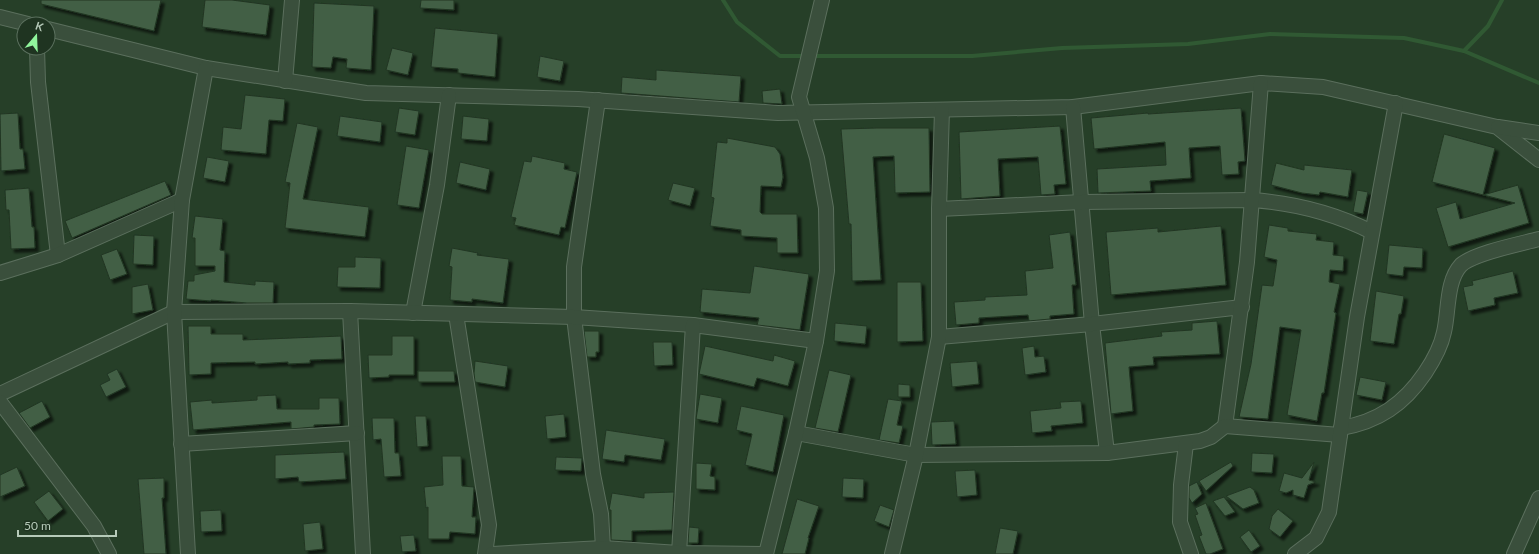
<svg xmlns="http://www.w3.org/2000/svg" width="1539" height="554" font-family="Lato,sans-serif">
  <defs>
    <filter id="shadow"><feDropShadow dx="3.5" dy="3.5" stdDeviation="1" flood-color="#0009"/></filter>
  </defs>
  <rect width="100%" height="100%" fill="#263f28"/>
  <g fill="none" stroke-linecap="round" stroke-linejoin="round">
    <!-- stream -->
    <g stroke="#305933" stroke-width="4">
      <path d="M723 0 737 22 780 56H972L1062 48 1188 44 1270 34 1404 38 1464 51 1539 83"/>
      <path d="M1464 51 1488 26 1502 0"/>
    </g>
  </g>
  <!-- building -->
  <g fill="#425e44" stroke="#213623" filter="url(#shadow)">
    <path d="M41 0H161L154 31 41 4Z"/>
    <path d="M205 0H232L270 5 266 35 202 27Z"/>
    <path d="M421 0H454V10L420 8Z"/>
    <path d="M314 3 374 6 371 70 346 68 347 59 333 57 331 68 312 67Z"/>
    <path d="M435 28 498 34 495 77 458 73V69L431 67Z"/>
    <path d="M392 48 413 53 408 75 386 70Z"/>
    <path d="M540 56 564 61 560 81 537 77Z"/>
    <path d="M656 70 741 76 739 102 621 93 622 77 656 80Z"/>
    <path d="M780 89 782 104 763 103 762 91Z"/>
    <path d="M245 95 285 99 283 121 269 120 266 154 221 150 223 127 241 129Z"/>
    <path d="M399 108 419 111 415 135 395 132Z"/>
    <path d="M1241 108 1245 161 1238 162 1239 174 1222 175 1220 146 1189 148 1191 178 1150 181 1151 191 1098 193 1097 169 1166 165 1165 142 1094 149 1091 118 1148 113V114Z"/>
    <path d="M18 113 20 149H23L25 169 1 171 0 114Z"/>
    <path d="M340 116 382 122 380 142 337 136Z"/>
    <path d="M463 116 489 119 487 141 461 139Z"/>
    <path d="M297 123 318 127 303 199 369 207 365 237 285 228 290 183 285 182Z"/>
    <path d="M1060 126 1066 184 1054 185 1055 194 1041 195 1038 157 998 159 1000 196 961 199 959 132Z"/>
    <path d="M877 128H929L930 192 895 193 894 156 873 157 881 280 852 281 851 224H849L841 129Z"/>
    <path d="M1444 134 1495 148 1483 195 1518 185 1529 223 1448 247 1436 208 1456 202 1460 219 1515 203 1432 182Z"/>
    <path d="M727 138 775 147 780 154 783 177 781 187 761 186 760 212 762 214H797L798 253H777V238L741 236V230L710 226 714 198 711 197 717 142 727 143Z"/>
    <path d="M406 146 429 150 419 208 397 205Z"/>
    <path d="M532 156 565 163 564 169 577 172 565 228 561 227 559 235 514 225 516 218 511 217 524 161 531 162Z"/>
    <path d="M207 157 229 161 225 182 203 178Z"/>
    <path d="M460 162 490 169 486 190 456 183Z"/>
    <path d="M1276 163 1304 170V165L1352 170 1348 197 1320 192 1319 195 1302 193 1271 185Z"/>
    <path d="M165 181 171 195 72 238 65 221Z"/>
    <path d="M673 183 695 188 690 206 668 200Z"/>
    <path d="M29 188 32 227H34L35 248 11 249 9 210H6L5 190Z"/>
    <path d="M1357 190 1368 192 1363 214 1353 212Z"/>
    <path d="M195 216 223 219 220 250 225 251 224 282 255 285V281L274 282 273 303H247L211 300V301L186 299 188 281H194V275L215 271V266H195V238H192Z"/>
    <path d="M1269 225 1288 228V231L1317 234 1316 240 1334 242 1333 255 1344 256 1343 271 1330 270 1329 282 1340 284 1334 312 1336 313 1324 393H1322L1317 421 1287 415 1301 330 1280 327 1268 419 1239 417 1251 364 1262 285 1273 286 1277 260 1264 257Z"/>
    <path d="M1221 226 1226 285 1111 295 1106 232 1158 228V232Z"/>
    <path d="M1070 232 1076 285H1072L1074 314 1050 316V319L1029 321 1028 315 979 318V323L956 325 954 302 985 300V297L1027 295 1025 271 1053 268 1049 235Z"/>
    <path d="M134 235 154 236 153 265 133 264Z"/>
    <path d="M1389 245 1423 248 1422 268 1404 267 1403 276 1386 274Z"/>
    <path d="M452 248 478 253 477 255 509 259 503 303 472 299V302L450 300 452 267 449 266Z"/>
    <path d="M117 249 127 274 110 280 101 255Z"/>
    <path d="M355 257 381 258 380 288 337 287 338 267H355Z"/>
    <path d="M754 266 809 274 800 330 757 325 759 318 700 312 702 289 750 293Z"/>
    <path d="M1513 271 1518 293 1494 298 1495 305 1468 311 1463 287 1473 285 1472 281Z"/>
    <path d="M897 282H921L923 341 897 342Z"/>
    <path d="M148 284 153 310 132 314V287Z"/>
    <path d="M1376 291 1404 296 1401 314H1399L1394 344 1370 341Z"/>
    <path d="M1217 321 1220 354 1153 357 1154 365 1129 367 1133 411 1111 414 1105 343 1162 336 1161 332 1192 330V323Z"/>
    <path d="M835 323 867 326 865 344 834 341Z"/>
    <path d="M188 326H211V334H243V340L341 336 342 359 310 360V363L288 364V362L255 364V362L211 363V374L189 375Z"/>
    <path d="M584 331H599V352H596V357H587Z"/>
    <path d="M392 336H414V375H389V377L369 378 368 355H392Z"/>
    <path d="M653 342H672L673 365 654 366Z"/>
    <path d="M705 346 773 361 774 355 795 361 788 386 757 378 754 387 699 374Z"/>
    <path d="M1034 346 1035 357 1044 356 1046 372 1025 375 1022 348Z"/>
    <path d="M475 361 508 366 505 387 475 382 474 373Z"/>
    <path d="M977 361 979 384 952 387 950 363Z"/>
    <path d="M117 369 126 387 106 397 100 385 110 380 107 374Z"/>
    <path d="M829 370 851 375 838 432 815 428Z"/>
    <path d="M418 371H454L455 382H418Z"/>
    <path d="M1360 377 1386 382 1382 400 1356 395Z"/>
    <path d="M898 384 910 385V397H898Z"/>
    <path d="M700 394 722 398 718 423 696 419Z"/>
    <path d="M276 395 277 409H319V398H339L340 424 314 425V427L291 429V422L193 430 190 402 212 400V403L257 400V396Z"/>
    <path d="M888 399 902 401 897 425 903 426 899 443 879 440Z"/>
    <path d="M42 401 50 417 30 428 19 413Z"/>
    <path d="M1081 401 1083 423 1051 426 1052 431 1032 433 1030 411 1061 408 1060 402Z"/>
    <path d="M741 406 784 415 773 472 745 465 752 434 736 430Z"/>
    <path d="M564 414 566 437 547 439 545 416Z"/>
    <path d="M415 416H426L428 446 417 447Z"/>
    <path d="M372 418H394L395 453H399L401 476 384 477 381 439 373 440Z"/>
    <path d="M954 421 956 444 932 445 931 422Z"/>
    <path d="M606 430 665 439 661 460 625 455 624 462 602 459Z"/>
    <path d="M344 452 346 479 299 482 298 477 275 479V455Z"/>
    <path d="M1252 453 1274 454 1272 473 1251 472Z"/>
    <path d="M442 456H461L462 486 474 487 472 517H476L475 534 450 532 449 539H428V507L426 508 424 487 443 485Z"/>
    <path d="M556 457 582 458 581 471 555 470Z"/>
    <path d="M1231 462 1233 466 1206 491 1199 481Z"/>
    <path d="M1314 462 1309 480 1316 482 1308 485 1304 498 1293 495V490L1286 493 1279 491 1284 473 1302 478Z"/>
    <path d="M696 463 712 464 710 476 715 477V490L696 489Z"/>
    <path d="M17 467 25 486 0 497V475Z"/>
    <path d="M975 470 977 495 957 497 955 471Z"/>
    <path d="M164 478V498H162L166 554H144L138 479Z"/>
    <path d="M843 478 864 479 863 498 842 497Z"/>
    <path d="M1197 482 1202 494 1192 503 1189 498V486Z"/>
    <path d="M1250 487 1254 490 1259 503 1243 509 1226 496Z"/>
    <path d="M49 491 63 509 48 521 34 502Z"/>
    <path d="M674 492 672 530 632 531V541L611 540V510H609L612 493 644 498V493Z"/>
    <path d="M1224 497 1235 512 1225 516 1213 501Z"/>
    <path d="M797 499 819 506 808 538H809L805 554H782Z"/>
    <path d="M1206 503 1223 549 1210 554H1206L1199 536 1202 535 1195 515 1198 514 1195 508Z"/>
    <path d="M880 505 894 510 889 527 874 521Z"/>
    <path d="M1278 509 1293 521 1280 537 1269 529 1272 516Z"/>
    <path d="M221 510 222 531 201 532 200 511Z"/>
    <path d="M320 522 323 549 305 551 303 524Z"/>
    <path d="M689 527 699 528 698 543H688Z"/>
    <path d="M1000 528 1018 531 1013 554H995Z"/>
    <path d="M1249 530 1260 546 1251 552 1240 537Z"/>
    <path d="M414 535 416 551 402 552 400 536Z"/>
  </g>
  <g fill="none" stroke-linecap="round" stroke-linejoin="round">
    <defs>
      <g id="minor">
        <path d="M0 17 28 24"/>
        <path d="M48 29 206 68 366 93 578 99 778 113 1073 107 1261 83 1323 87 1497 127 1539 160"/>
        <path d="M37 48 38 82 58 255"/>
        <path d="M285 81 292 0"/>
        <path d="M598 100 574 267V317L593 474 601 514 603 548"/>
        <path d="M1073 107 1092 324 1107 453"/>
        <path d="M1498 127 1539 133"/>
        <path d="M939 209 1082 202 1252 200C1295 203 1334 213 1372 232"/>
        <path d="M0 273 58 255 182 200"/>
        <path d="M350 311 363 554"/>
        <path d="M413 313 437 185 449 95"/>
        <path d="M456 314 489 525 485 554"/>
        <path d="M939 337 1092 324 1242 307"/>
        <path d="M0 394 174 312 350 311 574 317 693 325 816 341"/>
        <path d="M0 402 94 526 109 554"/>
        <path d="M1225 426 1247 262 1261 83"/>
        <path d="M1341 428C1378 422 1404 404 1425 373 1433 361 1441 347 1444 332 1449 311 1446 281 1461 265 1474 253 1520 244 1539 239"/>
        <path d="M796 433 916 455 1107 453 1200 441 1211 437 1225 426 1340 435"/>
        <path d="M181 444 357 433"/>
        <path d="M1186 444 1181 485 1180 522 1191 554"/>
        <path d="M679 553 693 325"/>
        <path d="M188 554 174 312 182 200 206 68"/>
        <path d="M492 554 603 548 679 553 766 554"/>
        <path d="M766 554 796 433 816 341 827 271 826 208 817 158 799 97 822 0"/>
        <path d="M892 554 916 455 939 337V209L942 110"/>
        <path d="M1295 554 1316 538 1329 512 1357 317 1396 103"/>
        <path d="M1514 554 1539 498"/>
      </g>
    </defs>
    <!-- minor casing -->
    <use href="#minor" stroke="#5b6f5d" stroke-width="16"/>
    <!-- minor -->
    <use href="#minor" stroke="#3a4f3c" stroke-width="14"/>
  </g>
  <!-- north arrow -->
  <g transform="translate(36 36) rotate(19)"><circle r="19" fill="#1f3421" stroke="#5b705e"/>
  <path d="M0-3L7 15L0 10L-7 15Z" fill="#90f59c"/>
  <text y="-6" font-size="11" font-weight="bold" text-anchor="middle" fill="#b6cab9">K</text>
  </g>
  <!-- scale -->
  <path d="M18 530v6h98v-6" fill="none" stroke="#b6cab9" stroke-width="2"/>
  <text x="24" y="530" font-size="12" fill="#b6cab9" stroke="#1f3421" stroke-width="3" paint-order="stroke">50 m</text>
</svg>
